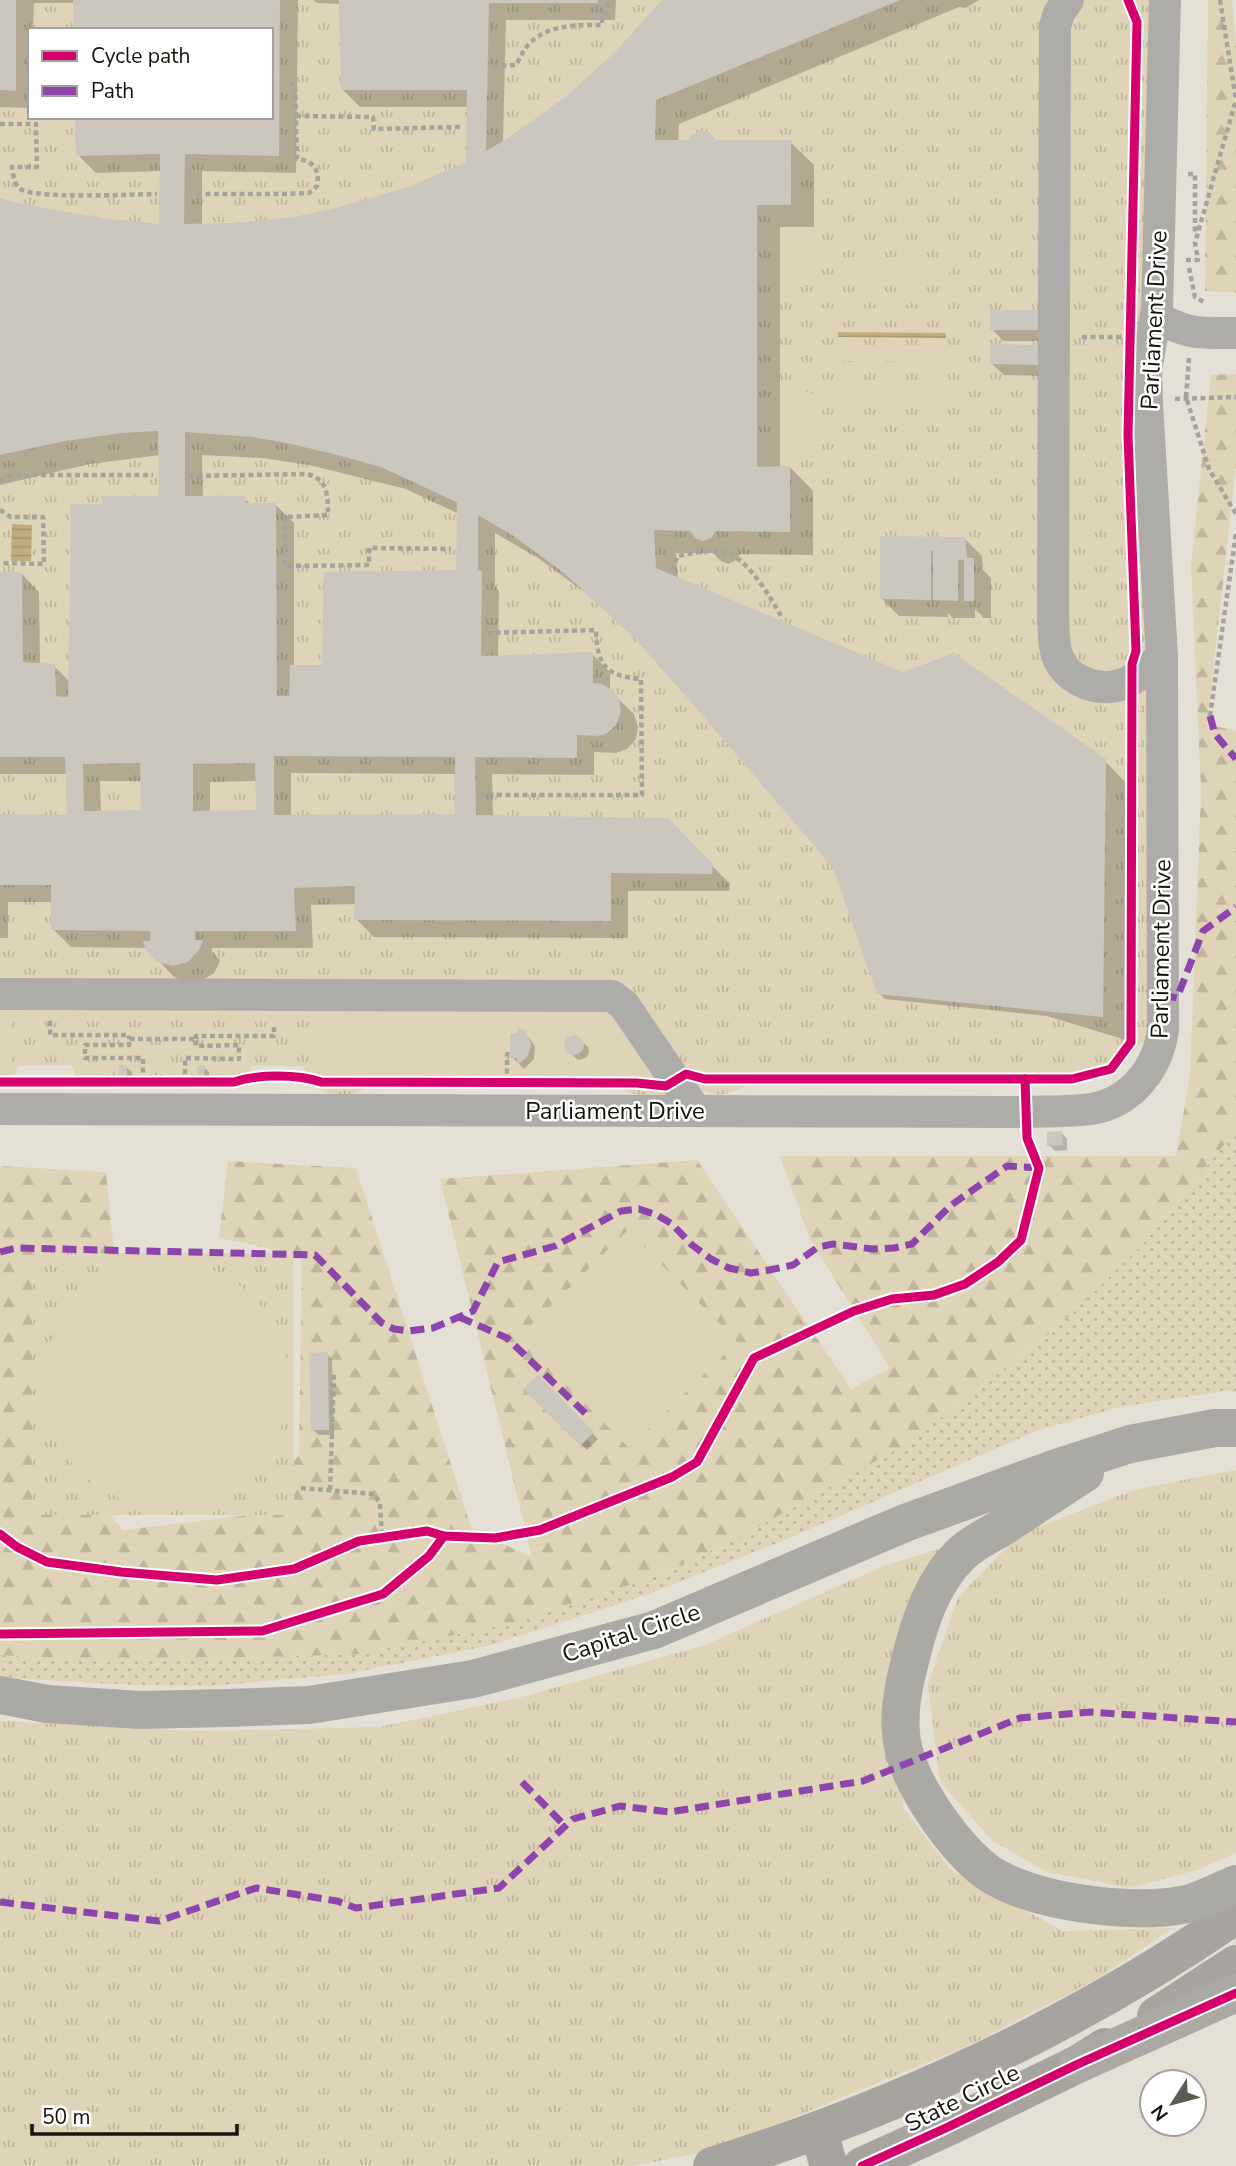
<svg xmlns="http://www.w3.org/2000/svg" width="1236" height="2166" font-family="'Nunito Sans',sans-serif">
  <defs>
    <pattern id="grass-dots" width="8" height="8" patternUnits="userSpaceOnUse" patternTransform="scale(1.75)"><rect width="8" height="8" fill="#e0d4b8"/><path d="M2 2h.1M6 6h.1" fill="none" stroke="#bfb59d" stroke-width="1.8" stroke-linecap="round"/></pattern>
    <pattern id="forest-firs" width="22" height="20" patternUnits="userSpaceOnUse" patternTransform="scale(1.75)"><rect width="22" height="20" fill="#e0d4b8"/><path d="M5 1l3.5 6h-7zM16 11l3.5 6h-7z" fill="#bfb59d"/></pattern>
    <pattern id="park-tufts" width="24" height="20" patternUnits="userSpaceOnUse" patternTransform="scale(1.75)"><rect width="24" height="20" fill="#e0d4b8"/><path d="M3 7l-1-3M5 7V3M7 7l1-3M15 17l-1-3M17 17v-4M19 17l1-3" fill="none" stroke="#bfb59d"/></pattern>
    <pattern id="water-rules" width="6" height="5" patternUnits="userSpaceOnUse" patternTransform="scale(1.75)"><rect width="6" height="5" fill="#c1ae80"/><path d="M0 2.5h6" fill="none" stroke="#a5956d"/></pattern>
  </defs>
  <rect width="100%" height="100%" fill="#e5e0d6"/>
  <!-- grass -->
  <path fill="url(#grass-dots)" d="M1236 1130V1392L1226 1391 1119 1407 1039 1430 780 1542 646 1595 492 1645 346 1674 210 1686 133 1685 25 1679 0 1676V1655L107 1662 359 1654 660 1575 749 1532 903 1445 971 1395 1061 1324 1142 1245Z"/>
  <!-- forest -->
  <g fill="url(#forest-firs)">
    <path d="M1208 0H1232L1236 41V293L1205 291Z"/>
    <path d="M1236 374V466L1207 724 1236 731V1130L1142 1245 1061 1324 971 1395 904 1445 749 1532 660 1575 504 1625 359 1654 107 1662 0 1655V1166L106 1172 115 1262 54 1450 123 1530 249 1515 299 1455 302 1255 219 1238 228 1161 356 1168 472 1530 532 1557 440 1179 697 1160 851 1389 890 1368 810 1239 780 1156H1176L1190 1076 1201 791 1191 565 1211 375Z"/>
  </g>
  <!-- park -->
  <g fill="url(#park-tufts)" fill-rule="evenodd">
    <path d="M0 0H1152L1163 1030 1074 1086H748C726 1092 721 1102 697 1087 679 1093 662 1099 643 1096 633 1095 623 1089 611 1087L372 1086C364 1088 358 1092 351 1095 330 1101 307 1085 303 1066H251C248 1078 244 1084 231 1086H88L78 1081 71 1065 19 1066 11 1082 0 1089ZM30 30H271V117H30Z"/>
    <path d="M32 1253H293L294 1515H32Z"/>
    <path d="M1236 1470V1853L1200 1869 1131 1888 1047 1872 993 1841 940 1782 928 1684 958 1597 1020 1534 1133 1490Z"/>
    <path d="M942 1548 906 1605 885 1695 904 1809 951 1870 1063 1931 1173 1928 1097 1979 968 2046 714 2150 633 2166H0V1721L198 1731 379 1727 522 1697 705 1645 886 1565Z"/>
  </g>
  <!-- garden -->
  <g fill="#e0d4b8" fill-rule="evenodd">
    <path d="M757 205H791L816 214 817 269 814 275 807 278H773V215H757Z"/>
    <path d="M842 262H939L948 266 950 272 946 281 940 283 842 282 835 278C832 271 835 264 842 262Z"/>
    <path d="M824 308 959 309 964 312 966 320 818 319V313Z"/>
    <path d="M818 350 967 351 963 360 956 362 827 361 822 359Z"/>
    <path d="M843 387H942L948 391 951 397 946 405 940 407H843L835 402C833 395 835 389 843 387Z"/>
    <path d="M773 392C787 392 812 386 817 401L816 457 790 466 757 467V456H773Z"/>
    <path d="M0 1007H12V1066H2L1 1078Z"/>
    <path d="M312 1007 608 1008 643 1061C643 1069 644 1076 635 1079L510 1078 509 1057 517 1058 518 1064C534 1054 535 1035 517 1026V1033L511 1034 510 1052H504V1079H322V1066H312ZM574 1035 583 1040 584 1047 580 1053 571 1055 565 1051 564 1041 568 1036Z"/>
    <path d="M628 1230 737 1342 629 1448 519 1337Z"/>
    <circle cx="166" cy="1384" r="123"/>
  </g>
  <!-- water -->
  <g fill="url(#water-rules)">
    <path d="M838 332 946 333V338L838 337Z"/>
    <path d="M12 524 32 525 31 561H11Z"/>
  </g>
  <!-- shadow -->
  <g fill="#0003" fill-rule="evenodd">
    <path d="M0 0H298L296 173 202 171V225L294 219 357 205 412 187 468 163V107H360L342 89 341 4 317 3 313 0H616L615 20H506L503 142 570 95 617 52 664 0H979L966 8 959 7 679 124 678 142H790L814 165V227H780V468L790 467 813 491V555L740 554 735 561 728 564 721 561 713 553H676L678 579 1105 761 1128 785 1126 1040 1047 1016 885 999 879 993 844 879 645 648 590 596 538 558 495 533V586L499 591 498 657 592 654 610 672V691L634 714 638 727 636 739 627 749 616 753 594 752V775L492 774 493 817 667 820 730 884 729 891H628V938L374 937 356 919V904L311 905 313 948H212V952L220 960 219 964 214 973 203 980 182 981 173 976 147 948 71 947 53 929V902H8V938H0V816L68 817 67 774H0V574H22L39 592 40 665 54 666 70 682 103 506 161 498 160 455 90 464 0 485V199L17 204 101 220 161 225V171L96 173 78 155 271 117V30L75 3H34L33 30H30V108L0 107ZM202 455 262 458 309 465 406 489 459 514 458 572 323 666H294V523L276 505H251L244 498H203ZM291 773 457 774V816L291 817ZM100 781H142L143 812H101ZM257 781V812H210V782Z"/>
    <path d="M1037 312 1049 324V341H1003L992 329Z"/>
    <path d="M1037 347 1049 358V376L1004 375 992 364Z"/>
    <path d="M882 537 964 538 982 556 983 570 991 578V618H984L975 609V618H953L948 613V617L899 616 881 598Z"/>
    <path d="M525 1033 535 1046 534 1059 524 1069 512 1057Z"/>
    <path d="M569 1038H577L588 1047 589 1053 586 1058 578 1060 567 1050 566 1042Z"/>
    <path d="M126 1067 132 1072V1083H126L121 1078Z"/>
    <path d="M204 1067 209 1072V1083H204L198 1078Z"/>
    <path d="M1062 1133 1067 1139V1150L1055 1151 1049 1145Z"/>
    <path d="M327 1354 332 1359 334 1435H319L313 1430Z"/>
    <path d="M538 1378 598 1439 587 1450 526 1389Z"/>
  </g>
  <!-- building -->
  <g fill="#cbc7bf" fill-rule="evenodd">
    <path d="M0 0H16V91L0 90Z"/>
    <path d="M73 0H280L279 156 185 154 184 224 234 223 294 217 336 208 411 186 466 162 467 90H341L339 0H598V3H489L486 151 513 135 569 94 616 51 662 0H900L656 100 655 140H688L692 135 700 130 709 132 716 140H791V205H757V467L790 466V532L716 531 711 538 703 541 695 538 690 531 654 530 656 568 903 672 954 653 1106 759 1103 1017 877 994 833 868 700 712 636 640 564 573 512 535 478 515V570L482 571 481 656 593 652V683L602 684 614 691 619 699 621 712 616 725 606 734 597 736 577 735V758L475 757 476 815 668 818 713 864 712 874 611 873V921L354 920 355 886 294 888 296 931H195V940H203L199 950 188 962 173 966 158 962 146 951 143 941H150V931L51 930V885H0V814L67 815 65 757H0V572H22L23 662 55 664 56 696 68 697 71 504H102L101 496H159L158 431 122 433 65 441 0 455V198L18 203 101 218 159 224 160 154 76 156 75 117H271V30H74ZM185 432 253 437 286 443 330 453 381 467 452 500 457 503 456 570 324 572 322 665H290L289 696H277L276 503H246L245 496H185ZM274 756 455 757V814L274 815ZM140 763 141 810 84 811 83 764ZM255 763 256 810 193 811V764Z"/>
    <rect x="990" y="310" width="48" height="20"/>
    <path d="M990 344 1038 345V365L990 364Z"/>
    <path d="M880 536 965 537 967 558H974V601H964V560H958V601L933 600V551H931V600L880 599Z"/>
    <path d="M517 1026 526 1032 531 1044 528 1056 517 1065V1058H510V1034L517 1033Z"/>
    <circle cx="574" cy="1045" r="10"/>
    <rect x="119" y="1065" width="8" height="13"/>
    <path d="M197 1065H205L204 1078H197Z"/>
    <path d="M1062 1131 1063 1145 1047 1146V1132Z"/>
    <path d="M328 1352 329 1430H311L309 1353Z"/>
    <path d="M538 1375 594 1432 580 1446 523 1389Z"/>
  </g>
  <g fill="none" stroke-linecap="round" stroke-linejoin="round">
    <!-- path -->
    <g stroke="#a4a39e" stroke-width="4.5" stroke-dasharray="5 3.5" stroke-linecap="butt">
      <path d="M1220 0 1236 100"/>
      <path d="M493 66 516 65C520 58 523 51 528 45 547 24 577 25 602 25 602 15 604 5 612 0"/>
      <path d="M296 116 373 117 374 129 460 127"/>
      <path d="M0 124H36L37 167H12C13 173 14 183 19 188 32 200 134 194 157 194"/>
      <path d="M1188 174H1195V235"/>
      <path d="M197 194H287L309 193 317 186C320 171 314 160 297 159L295 84H288"/>
      <path d="M1186 260H1198L1195 243 1236 100"/>
      <path d="M1189 268 1195 297 1204 302"/>
      <path d="M1082 337H1122"/>
      <path d="M1189 358 1186 397 1209 469 1236 514"/>
      <path d="M1175 399 1236 397"/>
      <path d="M189 476 307 474C328 479 328 496 328 515L285 517V566L369 565V548L451 549"/>
      <path d="M0 481 11 475H153"/>
      <path d="M0 510 11 517H43L44 564 0 563"/>
      <path d="M671 570 678 556C694 553 712 548 728 553 749 561 771 598 781 616"/>
      <path d="M1210 716 1236 533"/>
      <path d="M480 795H642L641 679C606 676 597 666 596 630L485 633"/>
      <path d="M50 1021V1035H129V1039"/>
      <path d="M196 1039V1036H274V1024"/>
      <path d="M143 1081V1058H85V1045H129V1039H196V1046L239 1045V1059L185 1058V1082"/>
      <path d="M507 1082V1054L511 1055"/>
      <path d="M301 1488 374 1494 380 1504 382 1538"/>
      <path d="M330 1490 334 1373"/>
    </g>
    <!-- minor -->
    <g stroke="#aeaca8" stroke-width="32">
      <path d="M1068 0 1059 13 1055 26 1053 616C1054 628 1053 643 1057 655 1066 682 1101 694 1126 683 1139 677 1151 665 1162 657"/>
      <path d="M1156 317C1189 335 1200 333 1236 333"/>
      <path d="M0 994 612 996 624 1005 696 1111"/>
      <path d="M0 1109 1026 1112C1047 1111 1070 1112 1091 1109 1131 1103 1158 1068 1163 1030L1162 657 1147 403 1146 370 1157 309 1165 0"/>
    </g>
    <!-- major -->
    <g stroke="#a7a49f" stroke-width="38">
      <path d="M1156 2016 1236 1964"/>
      <path d="M818 2130 829 2166"/>
      <path d="M712 2166C898 2108 1075 2026 1236 1915"/>
      <path d="M862 2166 948 2127 1078 2064 1105 2047"/>
    </g>
    <!-- highway -->
    <g stroke="#aba9a3" stroke-width="38">
      <path d="M1085 1473C1057 1491 1029 1510 1001 1528 988 1536 972 1543 961 1554 933 1581 920 1620 911 1657 903 1687 896 1720 904 1751 914 1790 955 1848 987 1872 1030 1902 1131 1915 1182 1905 1200 1902 1219 1891 1236 1884"/>
      <path d="M0 1695 47 1704 140 1710 226 1708 309 1705 473 1679 654 1630 905 1523 1056 1468 1130 1444 1215 1428H1236"/>
      <path d="M1078 2064 1236 1993"/>
    </g>
    <!-- quiet -->
    <g stroke="#8e44ad" stroke-width="7" stroke-dasharray="14 7" stroke-linecap="butt">
      <path d="M1210 716 1215 734 1236 759"/>
      <path d="M1163 995 1177 998 1203 931 1236 907"/>
      <path d="M0 1252 16 1248 315 1255 382 1323 394 1329 409 1331 433 1328 473 1311 498 1262 555 1246 621 1211 639 1209 657 1215 672 1224 692 1245 711 1259 729 1268 751 1273 769 1270 793 1265 818 1247 833 1244 873 1249 894 1248 912 1244 950 1206 1007 1166 1039 1168"/>
      <path d="M459 1317 507 1338 586 1414"/>
      <path d="M522 1782 565 1826"/>
      <path d="M0 1902 159 1921 256 1888 337 1901 356 1908 499 1888 573 1819 620 1806 670 1812 863 1781 1020 1718 1090 1712 1236 1722"/>
    </g>
    <defs>
      <g id="cycleway">
        <path d="M0 1082H234C257 1074 298 1074 321 1082L637 1083 666 1086 686 1074 705 1079H1072L1111 1069 1131 1042 1132 664 1136 651 1128 435 1137 22 1128 0"/>
        <path d="M0 1534 17 1547 47 1562 121 1572 217 1580 294 1569 359 1541 427 1531 444 1536 495 1538 540 1530 672 1477 697 1462 754 1358 854 1311 892 1299 934 1295 965 1284 998 1262 1021 1240 1039 1168 1027 1138 1025 1079"/>
        <path d="M0 1634 262 1631 383 1594 429 1556 444 1536"/>
        <path d="M862 2166 948 2127 1078 2064 1236 1993"/>
      </g>
    </defs>
    <!-- cycleway casing -->
    <use href="#cycleway" stroke="#fff" stroke-width="13"/>
    <!-- cycleway -->
    <use href="#cycleway" stroke="#d6006c" stroke-width="9"/>
  </g>
  <g text-anchor="middle" stroke-width="5" stroke-linejoin="round" paint-order="stroke">
    <!-- street labels -->
    <g font-size="24" fill="#17140d" stroke="#fff">
      <text transform="translate(1154 320) rotate(-87)" y="8">Parliament Drive</text>
      <text transform="translate(1161 949) rotate(-89)" y="8">Parliament Drive</text>
      <text x="615" y="1119">Parliament Drive</text>
      <text transform="translate(631 1633) rotate(-18)" y="8">Capital Circle</text>
      <text transform="translate(962 2098) rotate(-26)" y="8">State Circle</text>
    </g>
  </g>
  <!-- legend -->
  <rect x="28" y="28" width="245" height="91" fill="#ffffff" stroke="#a2a19e" stroke-width="2"/>
  <rect x="42" y="51" width="35" height="10" fill="#d6006c" stroke="#a2a19e" stroke-width="2"/>
  <text x="91" y="63" font-size="21" fill="#17140d">Cycle path</text>
  <rect x="42" y="86" width="35" height="10" fill="#8e44ad" stroke="#a2a19e" stroke-width="2"/>
  <text x="91" y="98" font-size="21" fill="#17140d">Path</text>
  <!-- north arrow -->
  <g transform="translate(1173 2103) rotate(234)"><circle r="33" fill="#ffffff" stroke="#a2a19e" stroke-width="2"/>
  <path d="M0-5L12 26L0 18L-12 26Z" fill="#5f5b53"/>
  <text y="-10" font-size="19" font-weight="bold" text-anchor="middle" fill="#17140d">N</text>
  </g>
  <!-- scale -->
  <path d="M32 2124v10h205v-10" fill="none" stroke="#17140d" stroke-width="3.5"/>
  <text x="42" y="2124" font-size="21" fill="#17140d" stroke="#ffffff" stroke-width="5" paint-order="stroke">50 m</text>
</svg>
